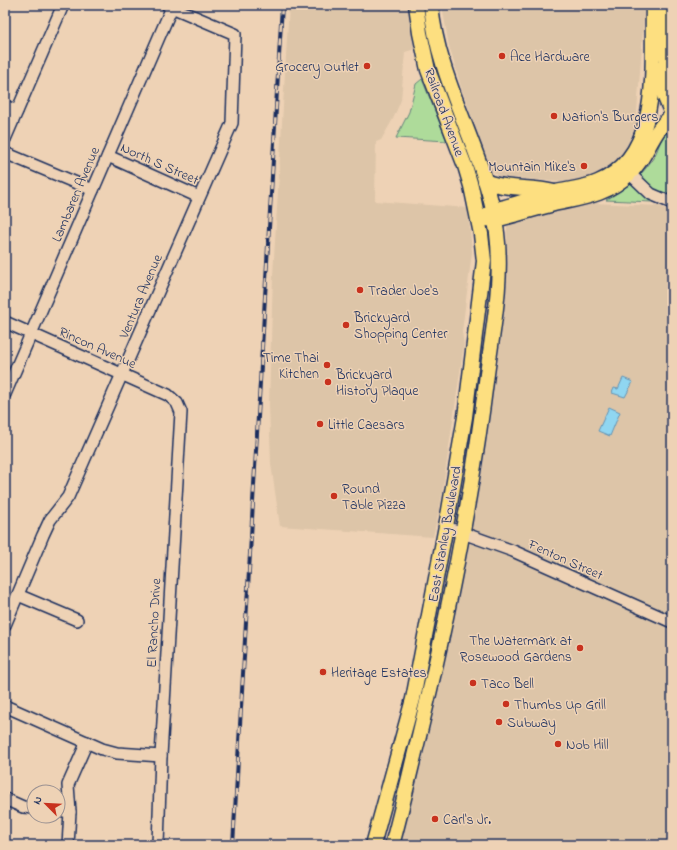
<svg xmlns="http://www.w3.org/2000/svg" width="677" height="850" font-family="'Indie Flower',sans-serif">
  <rect width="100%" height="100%" fill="#eed2b5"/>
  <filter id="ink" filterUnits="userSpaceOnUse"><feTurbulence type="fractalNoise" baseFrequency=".025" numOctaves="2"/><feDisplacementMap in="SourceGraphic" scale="8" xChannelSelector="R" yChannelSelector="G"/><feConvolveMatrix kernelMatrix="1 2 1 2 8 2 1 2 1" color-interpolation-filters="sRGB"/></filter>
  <g filter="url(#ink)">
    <!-- built -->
    <g fill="#ddc5a8">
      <path d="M289 5H409L415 49 405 52 401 100 393 119 381 140 376 142 375 201 468 208 472 252 462 332 464 345 441 501 433 537 280 526 271 464 269 404 273 275Z"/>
      <path d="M442 5H645L636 125 626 150 611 167 573 183 501 177 491 170 462 90 449 46Z"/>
      <path d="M593 203 659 206 672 212V845H397L484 440 506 290 507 227 511 222 581 204Z"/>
    </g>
    <!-- green -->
    <g fill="#aedb9a" stroke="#64857c">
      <path d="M422 79 447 141 396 138 409 112 416 84Z"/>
      <path d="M669 132 672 136V199L652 202 606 200C626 188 643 176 655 155 659 148 661 134 669 132Z"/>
    </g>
    <!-- water -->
    <g fill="#90d6f1" stroke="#6193b6">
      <path d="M623 378 633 382 625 397 612 393 614 388 618 389Z"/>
      <path d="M609 407 620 412 610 436 598 431Z"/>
    </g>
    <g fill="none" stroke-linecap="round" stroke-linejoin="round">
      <defs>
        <g id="minor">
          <path d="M5 106 17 111"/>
          <path d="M5 139 63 5"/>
          <path d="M5 153 93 190"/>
          <path d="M108 156 199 197"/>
          <path d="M624 168 651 194 672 203"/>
          <path d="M5 322 168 395 177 403 181 412 161 756 158 845"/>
          <path d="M5 394 172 7"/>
          <path d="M446 527 513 551 672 622"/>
          <path d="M18 595 77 620"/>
          <path d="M5 625 43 535 50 520 68 497 232 123 235 34 167 5"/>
          <path d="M5 706 102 749 117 753 161 756"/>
          <path d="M5 799 23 807 34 808"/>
          <path d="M58 810 70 812"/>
          <path d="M68 845 70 812 68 785 87 742"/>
        </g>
        <g id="major">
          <path d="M666 5 665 53 672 84"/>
          <path d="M657 68 664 95 672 114"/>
          <path d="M485 181C504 190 532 186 554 192"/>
          <path d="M486 215 501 208C519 203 538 197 556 192 570 189 584 188 598 182 664 154 651 63 653 5"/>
          <path d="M487 219 495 220C515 215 534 209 554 204 581 198 608 195 629 174 648 157 651 131 672 116"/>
          <path d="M373 845 413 699 449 510 465 417 484 261 481 234 471 186 465 166 428 70 420 33 416 5"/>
          <path d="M392 845C402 809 410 772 419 736 448 617 472 496 487 374 493 328 503 280 497 233 487 153 438 85 431 5"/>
        </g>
      </defs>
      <!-- minor casing -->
      <use href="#minor" stroke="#1b2f5e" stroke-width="14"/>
      <!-- major casing -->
      <use href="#major" stroke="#1b2f5e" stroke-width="17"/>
      <!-- minor -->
      <use href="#minor" stroke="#eed2b5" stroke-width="11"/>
      <!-- major -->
      <use href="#major" stroke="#fddf80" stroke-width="14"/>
      <defs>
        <path id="rail" d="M233 845 282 5"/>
      </defs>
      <!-- rail casing -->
      <use href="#rail" stroke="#1b2f5e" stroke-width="4"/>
      <!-- rail -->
      <use href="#rail" stroke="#eed2b5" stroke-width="2.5" stroke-dasharray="8" stroke-linecap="butt"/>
    </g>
  </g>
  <!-- markers -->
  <g fill="#c8321e" stroke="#eed2b5" stroke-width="1.5">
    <circle cx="502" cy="56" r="4"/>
    <circle cx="367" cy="66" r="4"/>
    <circle cx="554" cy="116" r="4"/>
    <circle cx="584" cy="166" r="4"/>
    <circle cx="360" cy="290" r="4"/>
    <circle cx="346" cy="325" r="4"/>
    <circle cx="327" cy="365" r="4"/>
    <circle cx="328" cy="382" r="4"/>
    <circle cx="320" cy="424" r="4"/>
    <circle cx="334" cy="496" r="4"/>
    <circle cx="580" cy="648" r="4"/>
    <circle cx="323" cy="672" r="4"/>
    <circle cx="473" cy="683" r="4"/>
    <circle cx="506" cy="704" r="4"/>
    <circle cx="499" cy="722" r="4"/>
    <circle cx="558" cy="744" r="4"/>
    <circle cx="435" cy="819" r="4"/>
  </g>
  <g text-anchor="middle" stroke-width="3" stroke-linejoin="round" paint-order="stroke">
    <!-- poi labels -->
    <g font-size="14" fill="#1b2f5e" stroke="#eed2b5" text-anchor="start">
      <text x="510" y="61">Ace Hardware</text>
      <text x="359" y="71" text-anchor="end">Grocery Outlet</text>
      <text x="562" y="121">Nation's Burgers</text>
      <text x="576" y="171" text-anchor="end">Mountain Mike's</text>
      <text x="368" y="295">Trader Joe's</text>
      <text x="354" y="322">Brickyard<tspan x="354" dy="16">Shopping Center</tspan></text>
      <text x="319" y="362" text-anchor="end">Time Thai<tspan x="319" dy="16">Kitchen</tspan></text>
      <text x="336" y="379">Brickyard<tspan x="336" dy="16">History Plaque</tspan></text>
      <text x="328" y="429">Little Caesars</text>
      <text x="342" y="493">Round<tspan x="342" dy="16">Table Pizza</tspan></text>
      <text x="572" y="645" text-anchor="end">The Watermark at<tspan x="572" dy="16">Rosewood Gardens</tspan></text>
      <text x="331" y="677">Heritage Estates</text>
      <text x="481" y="688">Taco Bell</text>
      <text x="514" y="709">Thumbs Up Grill</text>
      <text x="507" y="727">Subway</text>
      <text x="566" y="749">Nob Hill</text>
      <text x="443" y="824">Carl's Jr.</text>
    </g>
    <!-- street labels -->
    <g font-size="14" fill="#1b2f5e" stroke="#eed2b5">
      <text transform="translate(445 112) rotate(70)" y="5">Railroad Avenue</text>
      <text transform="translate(160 163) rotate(24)" y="5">North S Street</text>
      <text transform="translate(75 194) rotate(-67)" y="5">Lambaren Avenue</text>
      <text transform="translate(140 296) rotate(-67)" y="5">Ventura Avenue</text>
      <text transform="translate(98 347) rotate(24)" y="5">Rincon Avenue</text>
      <text transform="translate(444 534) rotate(-80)" y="5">East Stanley Boulevard</text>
      <text transform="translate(566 559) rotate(24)" y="5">Fenton Street</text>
      <text transform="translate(153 623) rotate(-87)" y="5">El Rancho Drive</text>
    </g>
  </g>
  <!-- margin -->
  <rect width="677" height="850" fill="none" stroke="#eed2b5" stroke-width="20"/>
  <rect x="10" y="10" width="657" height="830" fill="none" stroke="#1b2f5e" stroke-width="1.5" filter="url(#ink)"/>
  <!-- north arrow -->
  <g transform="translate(46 804) rotate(294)"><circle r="19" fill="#eed2b5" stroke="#9a9192"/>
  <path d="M0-3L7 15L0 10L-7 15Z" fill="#c8321e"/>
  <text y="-6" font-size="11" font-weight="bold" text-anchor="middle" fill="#1b2f5e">N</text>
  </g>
</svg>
